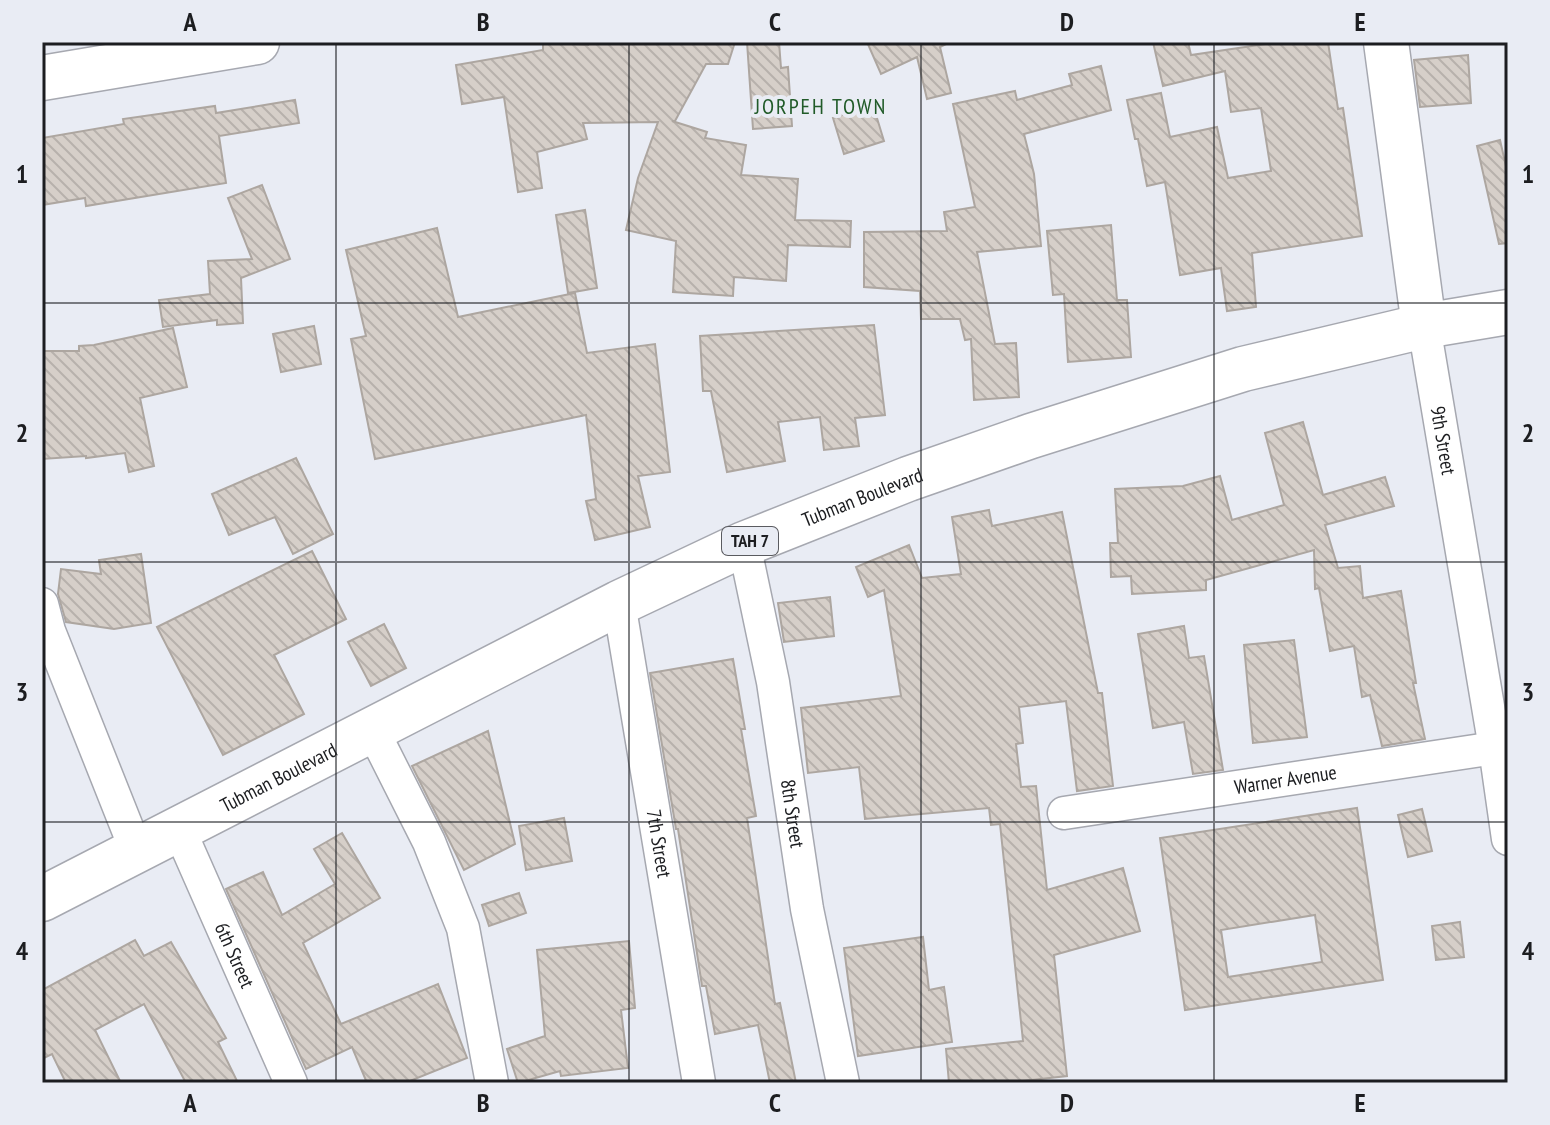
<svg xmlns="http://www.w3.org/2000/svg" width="1550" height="1125" font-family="'PT Sans Narrow',sans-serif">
  <defs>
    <pattern id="building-back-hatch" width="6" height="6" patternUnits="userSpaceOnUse" patternTransform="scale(2)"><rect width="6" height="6" fill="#d6cfc9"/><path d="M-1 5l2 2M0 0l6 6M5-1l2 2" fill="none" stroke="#b7b1ac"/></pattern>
  </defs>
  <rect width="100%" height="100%" fill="#e9ecf4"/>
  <!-- building -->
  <g fill="url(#building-back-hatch)" stroke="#ada6a0" stroke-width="2" fill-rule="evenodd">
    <path d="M543 42 588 45V42H735L728 64H706L675 121H672L707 132 705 138 746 145 741 175 798 179 795 220 851 221 850 247 788 245 786 281 734 277 733 296 673 292 676 241 626 230 638 178 658 122 583 123 587 139 537 152 542 188 518 192 504 97 462 104 456 65 543 50Z"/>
    <path d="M747 42H779L781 68 788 67 792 126 753 129Z"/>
    <path d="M867 42H950L940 47 951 93 927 99 917 57 881 74Z"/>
    <path d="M1153 42H1188L1191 55 1278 42H1328L1338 109 1343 108 1362 236 1252 253 1256 307 1227 311 1221 268 1180 275 1165 182 1147 186 1138 139H1135L1127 100 1161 93 1170 137 1217 127 1228 178 1271 171 1261 108 1231 112 1225 71 1163 86Z"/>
    <path d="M1468 55 1471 103 1420 107 1414 60Z"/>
    <path d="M1101 66 1111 110 1024 134 1034 174 1041 246 977 252 995 344 1016 343 1019 397 974 400 971 339 965 340 960 319H921L920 291 864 287V232L947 231 944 212 975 207 953 104 1015 91 1017 100 1072 85 1069 74Z"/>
    <path d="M295 100 299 123 219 136 226 183 86 206 85 198 42 205V138L124 124 123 119 215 106 216 113Z"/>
    <path d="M873 105 884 141 844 154 833 118Z"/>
    <path d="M1500 140 1508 175V243L1499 244 1477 146Z"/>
    <path d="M262 185 290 259 241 278 243 323 217 325V320L163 327 159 300 210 294 208 261 252 259 228 198Z"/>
    <path d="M585 210 597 288 568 293 556 215Z"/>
    <path d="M1111 225 1117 300H1127L1131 357 1068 362 1064 294 1053 295 1047 231Z"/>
    <path d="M437 228 458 317 575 293 587 353 655 344 670 472 638 476 650 527 595 540 586 501 596 499 586 415 375 459 351 339 366 336 346 250Z"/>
    <path d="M874 325 885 415 855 418 859 446 824 450 820 417 778 422 785 461 727 472 711 391H703L700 336Z"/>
    <path d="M314 326 321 364 281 372 273 334Z"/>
    <path d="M173 328 187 387 140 398 154 466 129 472 125 453 86 458V456L42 459V351H79V346L94 345Z"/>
    <path d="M1303 422 1323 495 1385 477 1394 506 1325 525 1338 568 1360 566 1363 598 1401 591 1416 683H1413L1425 739 1382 746 1370 695 1362 697 1354 646 1330 651 1319 588 1315 589 1314 550 1206 580V590L1132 594 1131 576 1111 577 1110 543H1118L1115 489 1183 486 1220 476 1232 520 1284 505 1265 433Z"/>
    <path d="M296 458 333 534 293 554 275 517 229 535 212 494Z"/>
    <path d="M989 510 992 526 1062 512 1098 693H1102L1113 786 1077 791 1066 701 1019 707 1023 743 1016 744 1021 787 1036 786 1047 890 1123 868 1140 931 1054 955 1067 1076 1004 1083H949L946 1049 1023 1041 1000 824 991 825 989 808 865 819 859 767 808 773 801 708 901 696 884 590 868 597 856 567 909 545 922 578 961 574 952 517Z"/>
    <path d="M312 551 346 619 274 655 304 714 223 755 157 627Z"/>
    <path d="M141 554 151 623 114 629 66 622 58 594 61 569 101 574 99 560Z"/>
    <path d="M830 597 834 636 784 642 778 603Z"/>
    <path d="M384 624 406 668 371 686 348 642Z"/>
    <path d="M1184 626 1189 658 1204 656 1223 770 1193 774 1184 722 1153 728 1138 634Z"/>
    <path d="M1294 640 1307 737 1253 743 1244 645Z"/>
    <path d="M733 659 745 729H741L756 816 747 818 775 1004 780 1003 796 1083H770L758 1025 715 1034 706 986H702L678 829H676L650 673Z"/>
    <path d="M488 731 515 844 464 870 412 766Z"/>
    <path d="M1357 808 1383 980 1185 1010 1160 838ZM1315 915 1322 962 1228 977 1221 930Z"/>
    <path d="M1422 809 1432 851 1408 857 1398 815Z"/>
    <path d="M564 818 572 861 526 870 519 826Z"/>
    <path d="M342 833 380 898 303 943 341 1024 438 984 467 1058 405 1083H367L352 1047 306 1069 226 889 263 872 282 915 335 884 314 849Z"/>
    <path d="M519 893 526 913 489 926 482 905Z"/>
    <path d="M1460 922 1464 957 1436 960 1432 926Z"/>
    <path d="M923 937 929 990 944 987 952 1042 858 1056 844 948Z"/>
    <path d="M135 940 144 956 171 942 226 1038 218 1042 238 1083H186L144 1004 95 1030 121 1083H66L52 1054 42 1059V990Z"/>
    <path d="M629 941 635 1008 621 1010 628 1068 561 1076 560 1071 518 1083 507 1049 545 1036 537 950Z"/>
  </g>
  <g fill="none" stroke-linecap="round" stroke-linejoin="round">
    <defs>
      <g id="street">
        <path id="s1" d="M1424 326 1495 748 1508 839"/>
        <path id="s2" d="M744 544 773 682 807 909 843 1083"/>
        <path id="s3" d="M619 603 699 1083"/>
        <path d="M42 604 49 631 136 850"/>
        <path d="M372 729 429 842 463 928 492 1083"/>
        <path id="s4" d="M1064 813 1508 746"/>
        <path id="s5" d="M179 829 291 1083"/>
      </g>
      <g id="secondary">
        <path d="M1386 42 1424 326"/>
        <path d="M42 78 257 42"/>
      </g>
      <g id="highway">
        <path id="s6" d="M42 899 619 603 744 544 908 479 1031 436 1243 369 1424 326 1508 312"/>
      </g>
    </defs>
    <!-- street casing -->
    <use href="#street" stroke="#a6a8b0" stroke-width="35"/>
    <!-- secondary casing -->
    <use href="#secondary" stroke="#a6a8b0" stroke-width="47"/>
    <!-- highway casing -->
    <use href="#highway" stroke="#a6a8b0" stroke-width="47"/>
    <!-- street -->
    <use href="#street" stroke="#fff" stroke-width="32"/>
    <!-- secondary -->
    <use href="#secondary" stroke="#fff" stroke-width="44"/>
    <!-- highway -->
    <use href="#highway" stroke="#fff" stroke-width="44"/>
  </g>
  <!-- grid -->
  <path fill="none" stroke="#1c1d20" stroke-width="2" stroke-opacity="0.55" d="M336 42V1083M629 42V1083M921 42V1083M1214 42V1083M42 303H1508M42 562H1508M42 822H1508"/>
  <g text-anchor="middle" stroke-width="8" stroke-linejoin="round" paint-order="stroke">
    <!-- shield labels -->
    <rect fill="#e9ecf4" stroke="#5a5b60" stroke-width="2" x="722" y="527" width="56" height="28" rx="6"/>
    <g font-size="18" font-weight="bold" fill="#1c1d20">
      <text x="750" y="547">TAH 7</text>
    </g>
    <!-- street labels -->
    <g font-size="20" fill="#1c1d20" stroke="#e9ecf4">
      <text dy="7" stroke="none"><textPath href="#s1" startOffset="116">9th Street</textPath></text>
      <text dy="7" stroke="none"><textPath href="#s6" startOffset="914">Tubman Boulevard</textPath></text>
      <text dy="7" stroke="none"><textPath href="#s6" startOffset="266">Tubman Boulevard</textPath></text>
      <text dy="7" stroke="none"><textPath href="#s4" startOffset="224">Warner Avenue</textPath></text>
      <text dy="7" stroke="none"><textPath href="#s2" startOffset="274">8th Street</textPath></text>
      <text dy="7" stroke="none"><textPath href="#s3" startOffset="244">7th Street</textPath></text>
      <text dy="7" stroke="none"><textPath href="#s5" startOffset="138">6th Street</textPath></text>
    </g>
    <!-- neighbourhood labels -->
    <g font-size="22" letter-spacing="2" fill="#215b29" stroke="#e9ecf4">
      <text x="821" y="114">JORPEH TOWN</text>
    </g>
  </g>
  <!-- border -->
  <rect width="1550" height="1125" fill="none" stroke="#e9ecf4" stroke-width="88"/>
  <rect x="44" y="44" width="1462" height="1037" fill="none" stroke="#1c1d20" stroke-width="3"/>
  <g font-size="26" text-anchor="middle" font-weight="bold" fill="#1c1d20">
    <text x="190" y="31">A</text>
    <text x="483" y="31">B</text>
    <text x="775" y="31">C</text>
    <text x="1067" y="31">D</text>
    <text x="1360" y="31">E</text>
    <text x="22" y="183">1</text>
    <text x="1528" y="183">1</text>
    <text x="22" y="442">2</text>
    <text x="1528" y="442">2</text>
    <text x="22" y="701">3</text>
    <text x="1528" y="701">3</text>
    <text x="22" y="960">4</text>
    <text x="1528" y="960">4</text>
    <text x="190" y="1112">A</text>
    <text x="483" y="1112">B</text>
    <text x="775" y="1112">C</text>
    <text x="1067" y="1112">D</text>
    <text x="1360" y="1112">E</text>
  </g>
</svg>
